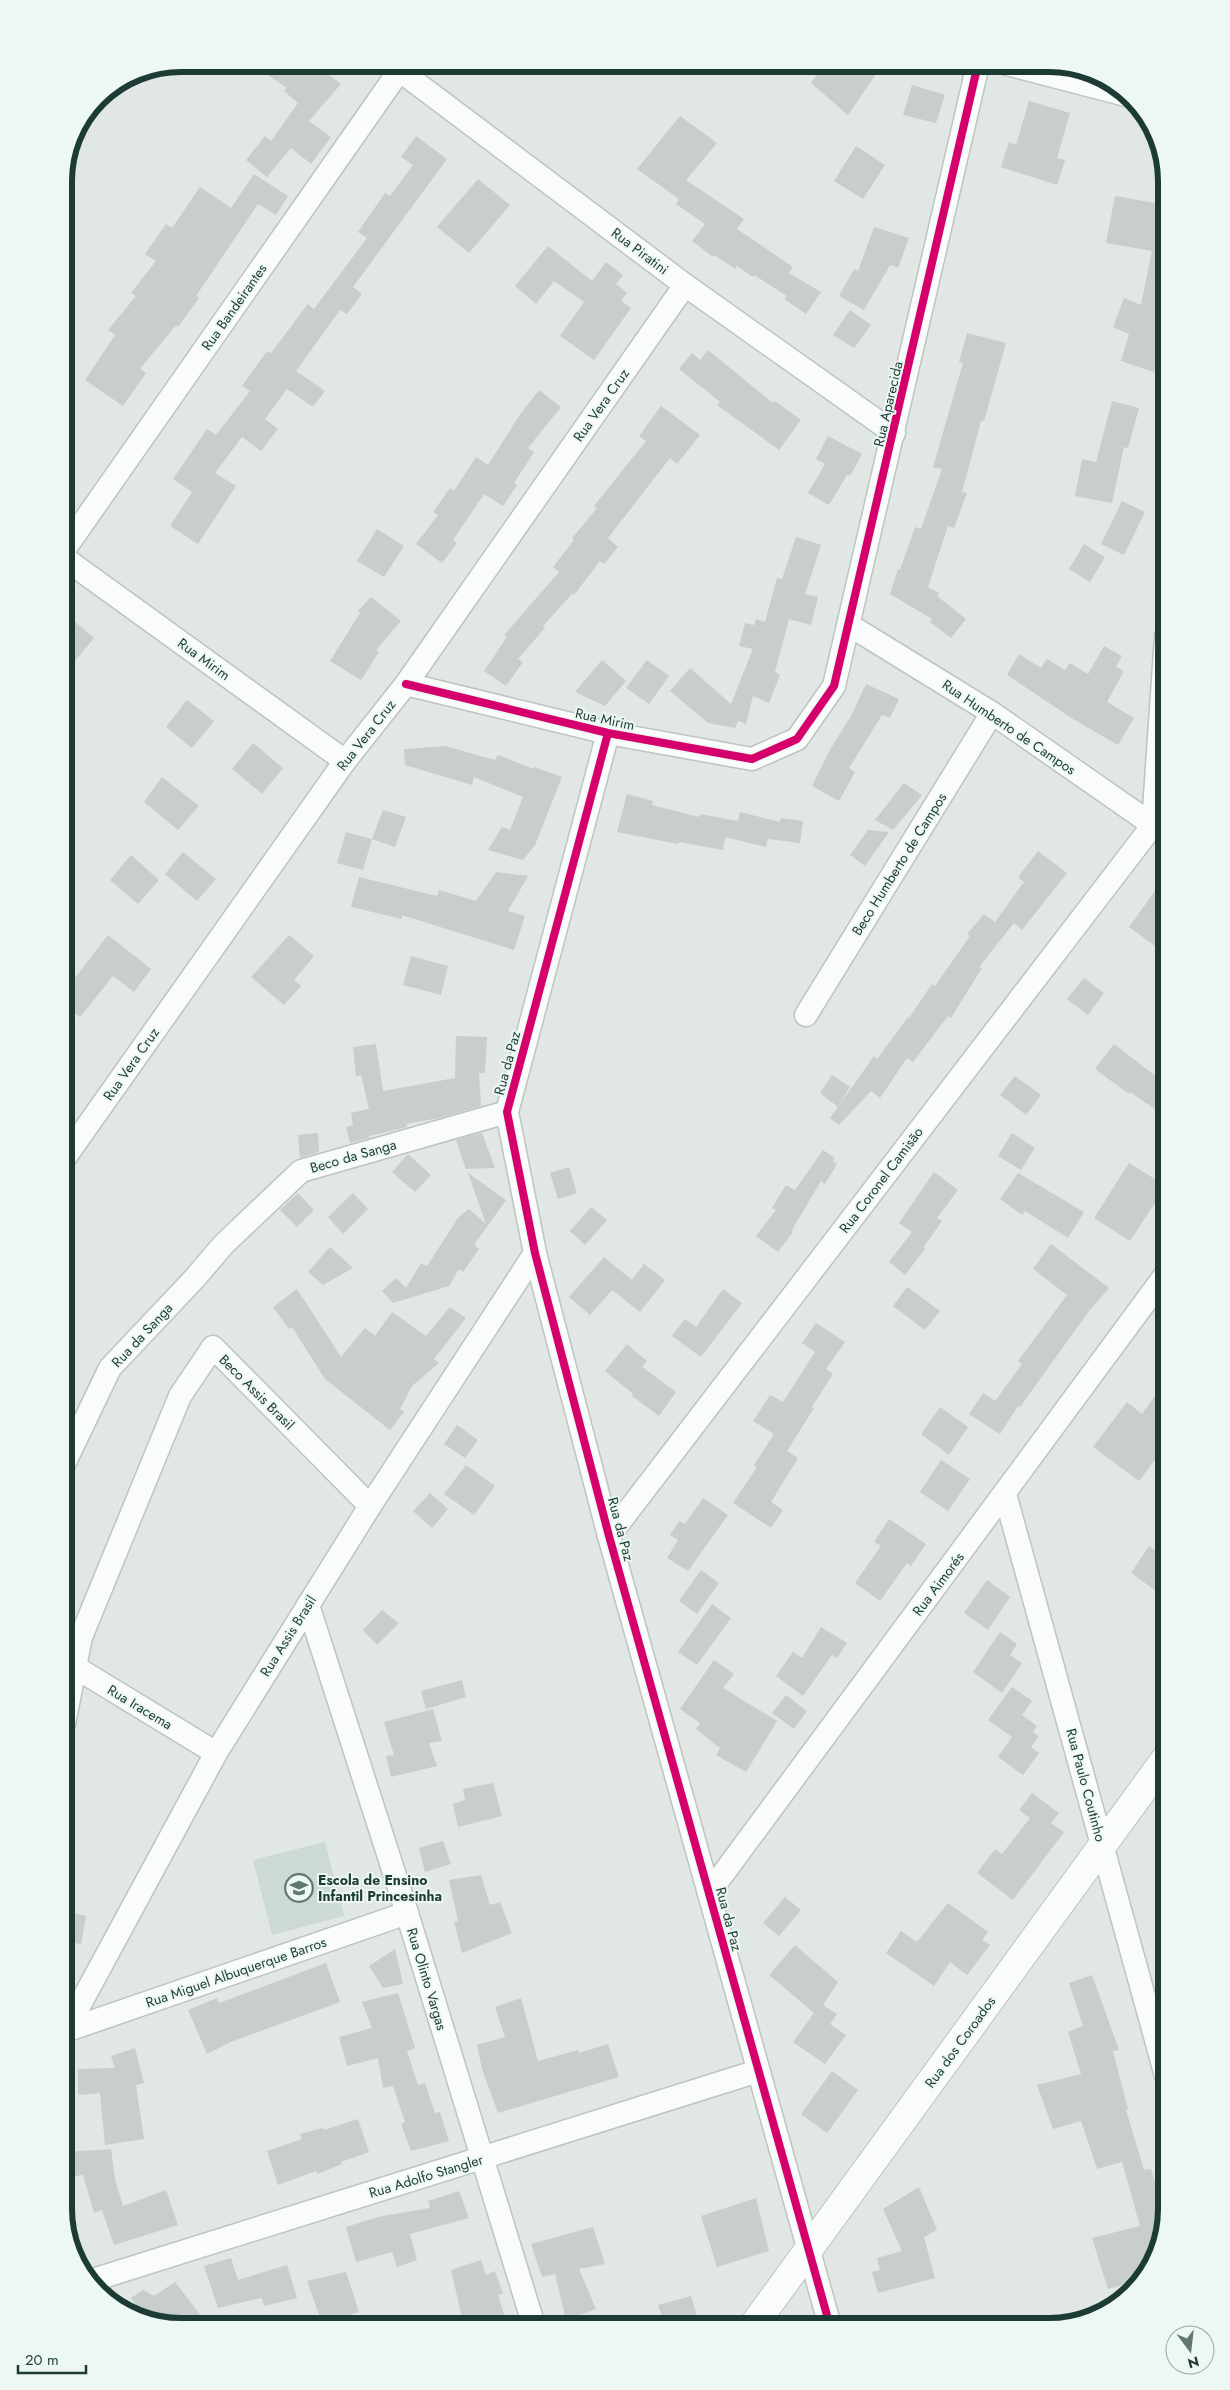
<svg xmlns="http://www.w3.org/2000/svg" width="1230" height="2390" font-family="Jost,sans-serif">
  <rect width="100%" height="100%" fill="#e0e7e4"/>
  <!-- built -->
  <path fill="#cdd9d4" d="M325 1842 344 1916 272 1935 253 1860Z"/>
  <!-- building -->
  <g fill="#c7cecb">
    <path d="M251 64H315L341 84 309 121 331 137 311 164 291 148 267 177 246 160 265 136 271 141 298 103 284 91 287 88Z"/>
    <path d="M824 64H862L876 74 848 115 811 83Z"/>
    <path d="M912 85 945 95 936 123 903 115Z"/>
    <path d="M1029 101 1070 113 1057 158 1065 160 1057 185 1001 167 1009 142 1016 145Z"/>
    <path d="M680 116 717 143 686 180 744 219 737 229 793 267 789 273 821 292 806 314 784 299 787 296 754 275 753 277 737 266 735 269 714 255 713 257 692 241 705 224 676 204 679 199 637 169Z"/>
    <path d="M416 136 447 159 353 287 362 294 347 314 340 310 296 371 325 391 313 407 287 389 265 419 278 429 261 451 242 437 215 473 236 486 198 544 170 526 192 492 173 479 207 429 216 435 250 391 242 386 267 351 271 353 308 304 314 309 367 238 358 232 385 193 390 196 413 165 401 157Z"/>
    <path d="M856 146 885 165 863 199 834 181Z"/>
    <path d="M254 174 288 196 276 215 258 204 196 296 199 298 178 327 176 325 140 369 146 373 123 406 85 380 115 335 108 330 136 296 131 293 156 261 145 254 166 224 172 228 200 187 231 208Z"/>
    <path d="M478 179 510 205 469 253 437 227Z"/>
    <path d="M1115 196 1166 205V323L1156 350 1160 352 1154 372 1121 361 1129 334 1113 327 1124 298 1141 305 1152 251 1106 243Z"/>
    <path d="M874 227 909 238 898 268 890 265 864 310 839 296 854 269 858 271Z"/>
    <path d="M548 246 592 281 606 262 623 275 616 284 627 293 621 301 631 308 594 360 560 336 584 302 554 281 536 304 515 286Z"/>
    <path d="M850 310 871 325 854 348 833 335Z"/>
    <path d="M967 333 1006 343 984 421H981L962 492 967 493 954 528 948 526 928 587 939 593 937 596 966 619 951 638 930 622 932 619 890 594 898 569 900 570 915 527 921 529 942 469 933 467 963 363 959 362Z"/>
    <path d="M708 350 773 403 775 401 801 420 779 450 717 405 720 402 679 369 692 353 700 360Z"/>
    <path d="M539 390 561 407 528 448 534 452 514 483 517 485 503 506 484 494 453 540 457 543 442 563 416 544 438 515 433 512 450 488 454 491 476 457 488 465 519 416Z"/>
    <path d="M1112 401 1139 408 1128 448 1124 447 1112 503 1075 496 1082 459 1096 462Z"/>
    <path d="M661 406 700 435 677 464 670 458 608 538 618 547 604 564 600 561 574 595 572 594 543 626 545 628 518 659 523 662 506 686 484 671 507 637 504 635 559 572 553 567 574 540 572 538 597 508 594 506 646 441 639 436Z"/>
    <path d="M828 436 862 454 850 476 847 475 829 505 808 493 825 464 816 459Z"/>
    <path d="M1122 501 1145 512 1124 555 1101 544Z"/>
    <path d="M377 529 404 546 384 577 357 561Z"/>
    <path d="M796 537 821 545 805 594 818 597 811 625 789 619 775 672 780 675 769 703 753 696 746 724 738 721 735 728 708 723 670 691 690 668 731 704 753 649 739 646 745 623 754 625 756 619 765 622 777 578 782 579Z"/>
    <path d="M1084 544 1105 557 1090 582 1069 569Z"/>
    <path d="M371 597 401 621 376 650 379 652 361 680 330 661 360 613 358 611Z"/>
    <path d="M73 620 94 638 64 674V630Z"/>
    <path d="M1104 646 1122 656 1116 667 1124 671 1107 702 1134 718 1118 745 1073 719 1007 675 1019 654 1041 668 1047 659 1065 670 1070 663 1088 674Z"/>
    <path d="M602 660 626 681 605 706 575 692Z"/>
    <path d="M647 660 669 676 649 704 626 688Z"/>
    <path d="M866 684 899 699 890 718 882 715 849 768 855 772 839 801 812 786 831 748 851 716Z"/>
    <path d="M187 700 214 721 192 748 166 727Z"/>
    <path d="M253 743 283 768 262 794 232 769Z"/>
    <path d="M445 746 495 760 498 755 533 769 534 767 562 777 535 845 523 860 488 850 502 827 510 830 523 797 474 777 472 785 405 765 404 749Z"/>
    <path d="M162 777 199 806 178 830 144 802Z"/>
    <path d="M904 783 922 795 893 830 875 820Z"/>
    <path d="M627 794 653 801 652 805 699 817 700 814 738 821 740 812 780 822 781 818 803 821 800 843 768 839 766 847 725 837 723 850 679 842 678 844 617 832Z"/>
    <path d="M383 810 406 817 395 847 372 839Z"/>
    <path d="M868 830 889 832 865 866 850 855Z"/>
    <path d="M346 832 372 839 363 870 337 863Z"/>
    <path d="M1038 851 1067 873 1022 930 1014 923 979 967 982 968 951 1018 948 1016 913 1062 907 1058 880 1098 871 1091 839 1125 830 1118 874 1056 877 1059 908 1017 909 1018 932 984 935 986 970 936 967 934 984 914 995 922 1024 882 1018 877Z"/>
    <path d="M183 852 216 879 197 901 165 874Z"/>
    <path d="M131 855 159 880 138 904 110 880Z"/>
    <path d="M496 872 528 876 508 911 525 916 514 950 402 915V919L351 907 359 877 437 896 439 890 476 901Z"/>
    <path d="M1155 891 1166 898V954L1129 927Z"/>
    <path d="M108 935 151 969 134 992 113 976 80 1017 64 1005V978L71 983Z"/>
    <path d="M289 935 314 956 294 980 301 986 284 1005 251 977Z"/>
    <path d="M411 956 448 966 441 995 403 985Z"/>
    <path d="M1084 978 1104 993 1088 1015 1067 999Z"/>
    <path d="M456 1036 487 1037 485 1073H479L481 1106 439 1118 406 1124 407 1127 369 1136V1138L350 1143 346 1127 353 1125 351 1113 369 1109 361 1075 356 1076 353 1047 376 1044 383 1091 455 1078Z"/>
    <path d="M1114 1044 1166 1084V1117L1130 1092 1129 1094 1095 1069Z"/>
    <path d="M832 1075 850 1087 838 1107 820 1093Z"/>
    <path d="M1015 1076 1041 1095 1026 1115 1000 1095Z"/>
    <path d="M318 1133 319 1152 300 1158 298 1135Z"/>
    <path d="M482 1133 495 1168 466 1169 456 1140Z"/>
    <path d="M1012 1133 1035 1148 1021 1170 998 1156Z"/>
    <path d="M823 1150 835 1158 833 1161 837 1164 825 1184 821 1181 792 1230 793 1232 778 1252 756 1236 776 1210 772 1208 786 1185 795 1190Z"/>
    <path d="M408 1154 431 1175 415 1192 392 1172Z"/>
    <path d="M1129 1163 1166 1186 1130 1241 1094 1218Z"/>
    <path d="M569 1167 577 1193 558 1199 550 1173Z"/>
    <path d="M934 1172 958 1190 937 1218 942 1221 923 1248 925 1249 905 1275 889 1262 912 1232 899 1223Z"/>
    <path d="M468 1173 506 1200 474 1245 479 1249 463 1272 459 1269 449 1286 393 1303 382 1291 396 1278 406 1288 421 1263 427 1266 458 1218 469 1209 486 1224Z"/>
    <path d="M1018 1173 1084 1212 1068 1238 1025 1211 1022 1215 1000 1199Z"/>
    <path d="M298 1193 314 1210 297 1227 280 1210Z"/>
    <path d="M353 1193 368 1209 343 1234 328 1217Z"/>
    <path d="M591 1207 607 1220 585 1245 570 1231Z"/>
    <path d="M1051 1244 1109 1288 1089 1311 1020 1407 1018 1406 1000 1434 969 1414 983 1393 995 1401 1022 1364 1018 1361 1067 1295 1033 1269Z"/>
    <path d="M330 1247 353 1268 323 1285 308 1272Z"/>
    <path d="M604 1257 632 1280 644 1264 665 1280 640 1312 612 1290 590 1315 569 1297Z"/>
    <path d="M907 1287 940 1311 925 1330 893 1306Z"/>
    <path d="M297 1289 341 1357 365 1328 375 1336 392 1312 426 1336 450 1307 466 1318 434 1359 439 1363 412 1386 400 1409 404 1412 390 1430 325 1379 292 1327 289 1329 273 1307Z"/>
    <path d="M723 1289 742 1303 701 1357 672 1336 685 1319 696 1327Z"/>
    <path d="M816 1323 845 1342 826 1369 833 1374 812 1407 814 1408 787 1451 798 1458 771 1502 783 1510 771 1528 733 1503 757 1467 754 1465 774 1434 753 1421 770 1395 783 1402 815 1352 802 1343Z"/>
    <path d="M627 1344 647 1361 642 1367 676 1392 659 1416 632 1396 633 1394 605 1371Z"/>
    <path d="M1166 1380V1445L1139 1481 1093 1447 1127 1402 1142 1414Z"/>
    <path d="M940 1407 968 1427 949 1455 921 1434Z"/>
    <path d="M457 1425 478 1440 465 1458 444 1444Z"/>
    <path d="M941 1460 970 1479 948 1511 920 1492Z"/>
    <path d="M466 1465 495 1486 474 1515 444 1494Z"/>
    <path d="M430 1493 448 1509 432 1528 413 1511Z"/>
    <path d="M703 1498 728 1515 688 1571 667 1558 678 1540 670 1535 679 1521 685 1524Z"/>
    <path d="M889 1519 926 1544 911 1566 907 1563 880 1601 855 1583 881 1546 874 1542Z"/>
    <path d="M1149 1546 1166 1558V1598L1131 1573Z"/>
    <path d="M701 1570 719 1583 697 1614 679 1601Z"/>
    <path d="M987 1580 1010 1597 988 1630 964 1613Z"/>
    <path d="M712 1604 731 1618 697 1665 678 1652Z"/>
    <path d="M382 1610 399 1623 377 1645 363 1630Z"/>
    <path d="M821 1627 847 1643 837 1658 832 1655 803 1696 776 1676 793 1652 802 1658Z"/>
    <path d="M1000 1632 1017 1644 1010 1655 1022 1663 1002 1693 973 1672Z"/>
    <path d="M714 1660 734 1674 723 1688 777 1721 746 1772 716 1755 720 1748 696 1729 700 1723 680 1709Z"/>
    <path d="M462 1680 466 1697 426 1709 421 1691Z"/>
    <path d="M1012 1687 1032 1701 1022 1715 1037 1726 1033 1732 1039 1736 1031 1747 1039 1753 1023 1775 998 1757 1012 1737 988 1720Z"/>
    <path d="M786 1695 807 1711 794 1729 772 1713Z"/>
    <path d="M433 1709 442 1741 429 1743 437 1766 391 1777 386 1756 394 1755 384 1722Z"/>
    <path d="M493 1783 502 1816 458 1827 453 1804 465 1800 463 1789Z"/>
    <path d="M1032 1793 1059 1813 1051 1823 1064 1832 1013 1900 977 1873 995 1849 1002 1854 1030 1818 1019 1810Z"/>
    <path d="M443 1841 451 1864 425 1872 419 1848Z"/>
    <path d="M481 1875 490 1905 500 1902 512 1933 462 1953 454 1922 458 1921 449 1880Z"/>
    <path d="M785 1897 801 1910 779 1936 763 1923Z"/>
    <path d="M948 1903 988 1932 982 1940 990 1945 967 1975 950 1962 934 1986 886 1953 901 1931 917 1942Z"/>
    <path d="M64 1911 86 1916 81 1944 64 1941Z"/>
    <path d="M795 1945 838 1982 823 2005 837 2014 830 2024 846 2035 825 2064 793 2042 814 2013 769 1975Z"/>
    <path d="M395 1949 403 1984 383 1988 369 1966Z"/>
    <path d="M326 1963 340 2002 231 2042 207 2054 188 2010 217 1998 219 2003Z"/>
    <path d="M1092 1975 1119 2050 1113 2051 1128 2109 1126 2110 1144 2170 1151 2169 1164 2213 1146 2274 1140 2280 1108 2289 1092 2238 1140 2226 1122 2162 1097 2169 1081 2121 1053 2129 1037 2085 1081 2074 1068 2032 1083 2026 1069 1983Z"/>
    <path d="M398 1993 415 2048 407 2051 418 2085 425 2083 435 2113 440 2112 449 2141 411 2151 401 2124 405 2122 393 2086 383 2088 378 2058 347 2066 339 2037 372 2028 362 2002Z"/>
    <path d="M521 1998 538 2061 578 2050 579 2053 608 2044 619 2077 498 2113 482 2069 477 2045 505 2037 495 2007Z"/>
    <path d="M135 2048 144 2083 136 2085 144 2139 105 2145 100 2093 78 2095V2069L115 2068 111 2056Z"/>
    <path d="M832 2071 858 2090 827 2133 801 2114Z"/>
    <path d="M358 2119 369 2152 341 2162 342 2164 317 2174 316 2171 278 2185 267 2151 302 2139 300 2134 323 2128 324 2130Z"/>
    <path d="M111 2149 115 2179 123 2206 166 2190 178 2225 114 2245 102 2210 94 2213 83 2175 67 2177 65 2152Z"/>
    <path d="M919 2187 937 2230 924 2237 935 2278 878 2293 872 2272 880 2270 877 2258 902 2251 883 2209Z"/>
    <path d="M459 2191 469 2218 410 2234 417 2260 397 2267 392 2252 356 2262 346 2227 382 2216 430 2208 428 2201Z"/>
    <path d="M756 2198 769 2251 717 2267 701 2216Z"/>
    <path d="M593 2227 605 2264 579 2269 596 2309 566 2320 555 2274 542 2277 531 2244Z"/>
    <path d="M231 2258 238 2280 287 2265 297 2298 264 2306 262 2298 218 2308 204 2266Z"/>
    <path d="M481 2260 486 2275 495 2271 503 2294 498 2295 506 2320 499 2322 501 2326H464L451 2270Z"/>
    <path d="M346 2272 359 2312 322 2323 307 2281Z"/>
    <path d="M175 2282 209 2326H174L144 2315 131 2298 143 2290 154 2296Z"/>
    <path d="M691 2296 700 2326H665L658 2305Z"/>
  </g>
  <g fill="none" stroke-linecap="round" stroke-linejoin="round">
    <defs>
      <g id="minor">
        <path d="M391 64 685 285 894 433"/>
        <path d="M1007 64 1126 95"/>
        <path d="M64 550 404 64"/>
        <path d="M64 558 345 761"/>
        <path d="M849 625 992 713 1166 834"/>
        <path d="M406 684 608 733 752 759 797 739 834 686 978 64"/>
        <path d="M608 733 507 1112 535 1253 609 1536 830 2326"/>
        <path d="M1153 825 1166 636"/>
        <path d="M806 1015 992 713"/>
        <path d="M64 1159 345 761 406 684 685 285"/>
        <path d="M64 1464 110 1368 195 1278 224 1244 301 1171 507 1112"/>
        <path d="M1005 1494 1166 2076"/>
        <path d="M609 1536 1153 825"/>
        <path d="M308 1605 407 1913 534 2326"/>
        <path d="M65 1661 216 1753"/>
        <path d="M64 1724 81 1637 180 1396 213 1347 370 1506"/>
        <path d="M709 1893 1166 1274"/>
        <path d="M65 2031 407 1913"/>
        <path d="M64 2034 216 1753 370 1506 535 1253"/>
        <path d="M93 2280 758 2071"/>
      </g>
      <path id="tertiary" d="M753 2326 1166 1758"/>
    </defs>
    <!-- minor casing -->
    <use href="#minor" stroke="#bdc4c1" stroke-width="25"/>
    <!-- tertiary casing -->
    <use href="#tertiary" stroke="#bdc4c1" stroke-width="30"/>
    <!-- minor -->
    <use href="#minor" stroke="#fafbfb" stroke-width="22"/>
    <!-- tertiary -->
    <use href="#tertiary" stroke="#fafbfb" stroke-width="28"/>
    <defs>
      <g id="cycleway">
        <path d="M406 684 608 733 752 759 797 739 834 686 978 64"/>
        <path d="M608 733 507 1112 535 1253 609 1536 830 2326"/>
      </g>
    </defs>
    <!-- cycleway casing -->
    <use href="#cycleway" stroke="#edf7f3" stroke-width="11"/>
    <!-- cycleway -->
    <use href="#cycleway" stroke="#d6006c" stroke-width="8"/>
  </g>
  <!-- icons -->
  <defs>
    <symbol id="school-ring" viewBox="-11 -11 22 22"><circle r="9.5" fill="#edf7f3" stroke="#617772" stroke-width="1.5"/><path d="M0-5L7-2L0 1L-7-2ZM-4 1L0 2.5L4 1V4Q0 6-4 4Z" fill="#617772"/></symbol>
  </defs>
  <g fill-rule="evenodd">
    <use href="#school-ring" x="283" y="1872" width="32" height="32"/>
  </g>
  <g text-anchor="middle" stroke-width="4" stroke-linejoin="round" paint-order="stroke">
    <!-- street labels -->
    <g font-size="14" fill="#1d3b35" stroke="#edf7f3">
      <text transform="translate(640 251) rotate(37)" y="5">Rua Piratini</text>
      <text transform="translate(234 307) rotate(-55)" y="5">Rua Bandeirantes</text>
      <text transform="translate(888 404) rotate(-77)" y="5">Rua Aparecida</text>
      <text transform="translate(601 405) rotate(-55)" y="5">Rua Vera Cruz</text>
      <text transform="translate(204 659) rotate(36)" y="5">Rua Mirim</text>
      <text transform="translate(605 719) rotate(12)" y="5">Rua Mirim</text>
      <text transform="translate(1009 727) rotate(34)" y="5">Rua Humberto de Campos</text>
      <text transform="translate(366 735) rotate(-52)" y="5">Rua Vera Cruz</text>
      <text transform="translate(899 864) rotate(-58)" y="5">Beco Humberto de Campos</text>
      <text transform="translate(507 1063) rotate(-75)" y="5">Rua da Paz</text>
      <text transform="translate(131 1064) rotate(-55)" y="5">Rua Vera Cruz</text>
      <text transform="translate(353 1156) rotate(-16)" y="5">Beco da Sanga</text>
      <text transform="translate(881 1180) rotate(-53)" y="5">Rua Coronel Camisão</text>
      <text transform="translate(142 1335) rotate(-47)" y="5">Rua da Sanga</text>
      <text transform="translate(257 1392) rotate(45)" y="5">Beco Assis Brasil</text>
      <text transform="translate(621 1529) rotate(75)" y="5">Rua da Paz</text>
      <text transform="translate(938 1584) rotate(-53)" y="5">Rua Aimorés</text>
      <text transform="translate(288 1636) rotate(-58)" y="5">Rua Assis Brasil</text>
      <text transform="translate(140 1707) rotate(31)" y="5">Rua Iracema</text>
      <text transform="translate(1086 1785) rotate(75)" y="5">Rua Paulo Coutinho</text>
      <text transform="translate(729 1919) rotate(75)" y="5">Rua da Paz</text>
      <text transform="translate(236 1972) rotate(-19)" y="5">Rua Miguel Albuquerque Barros</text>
      <text transform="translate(427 1979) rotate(73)" y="5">Rua Olinto Vargas</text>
      <text transform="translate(960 2042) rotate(-54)" y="5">Rua dos Coroados</text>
      <text transform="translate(426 2176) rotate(-17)" y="5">Rua Adolfo Stangler</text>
    </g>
    <!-- poi labels -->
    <g font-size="14" font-weight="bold" fill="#1d3b35" stroke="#edf7f3" text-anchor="start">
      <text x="318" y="1885">Escola de Ensino<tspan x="318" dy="16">Infantil Princesinha</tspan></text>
    </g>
  </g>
  <!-- crop -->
  <path d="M0 0H1230V2390H0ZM181 72H1049A109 109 0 0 1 1158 181V2209A109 109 0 0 1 1049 2318H181A109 109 0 0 1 72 2209V181A109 109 0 0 1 181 72Z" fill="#edf7f3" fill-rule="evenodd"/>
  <path fill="none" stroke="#1d3b35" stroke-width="6" d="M181 72H1049A109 109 0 0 1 1158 181V2209A109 109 0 0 1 1049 2318H181A109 109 0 0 1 72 2209V181A109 109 0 0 1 181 72Z"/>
  <!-- north arrow -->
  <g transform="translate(1190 2350) rotate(165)"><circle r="24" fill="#edf7f3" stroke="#9aaca7"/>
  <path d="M0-4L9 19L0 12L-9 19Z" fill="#617772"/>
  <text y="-8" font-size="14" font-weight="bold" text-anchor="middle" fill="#1d3b35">N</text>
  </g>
  <!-- scale -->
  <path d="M18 2365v8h68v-8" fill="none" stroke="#1d3b35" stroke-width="2.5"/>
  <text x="25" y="2365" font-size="15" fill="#1d3b35" stroke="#edf7f3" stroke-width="4" paint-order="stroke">20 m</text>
</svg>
